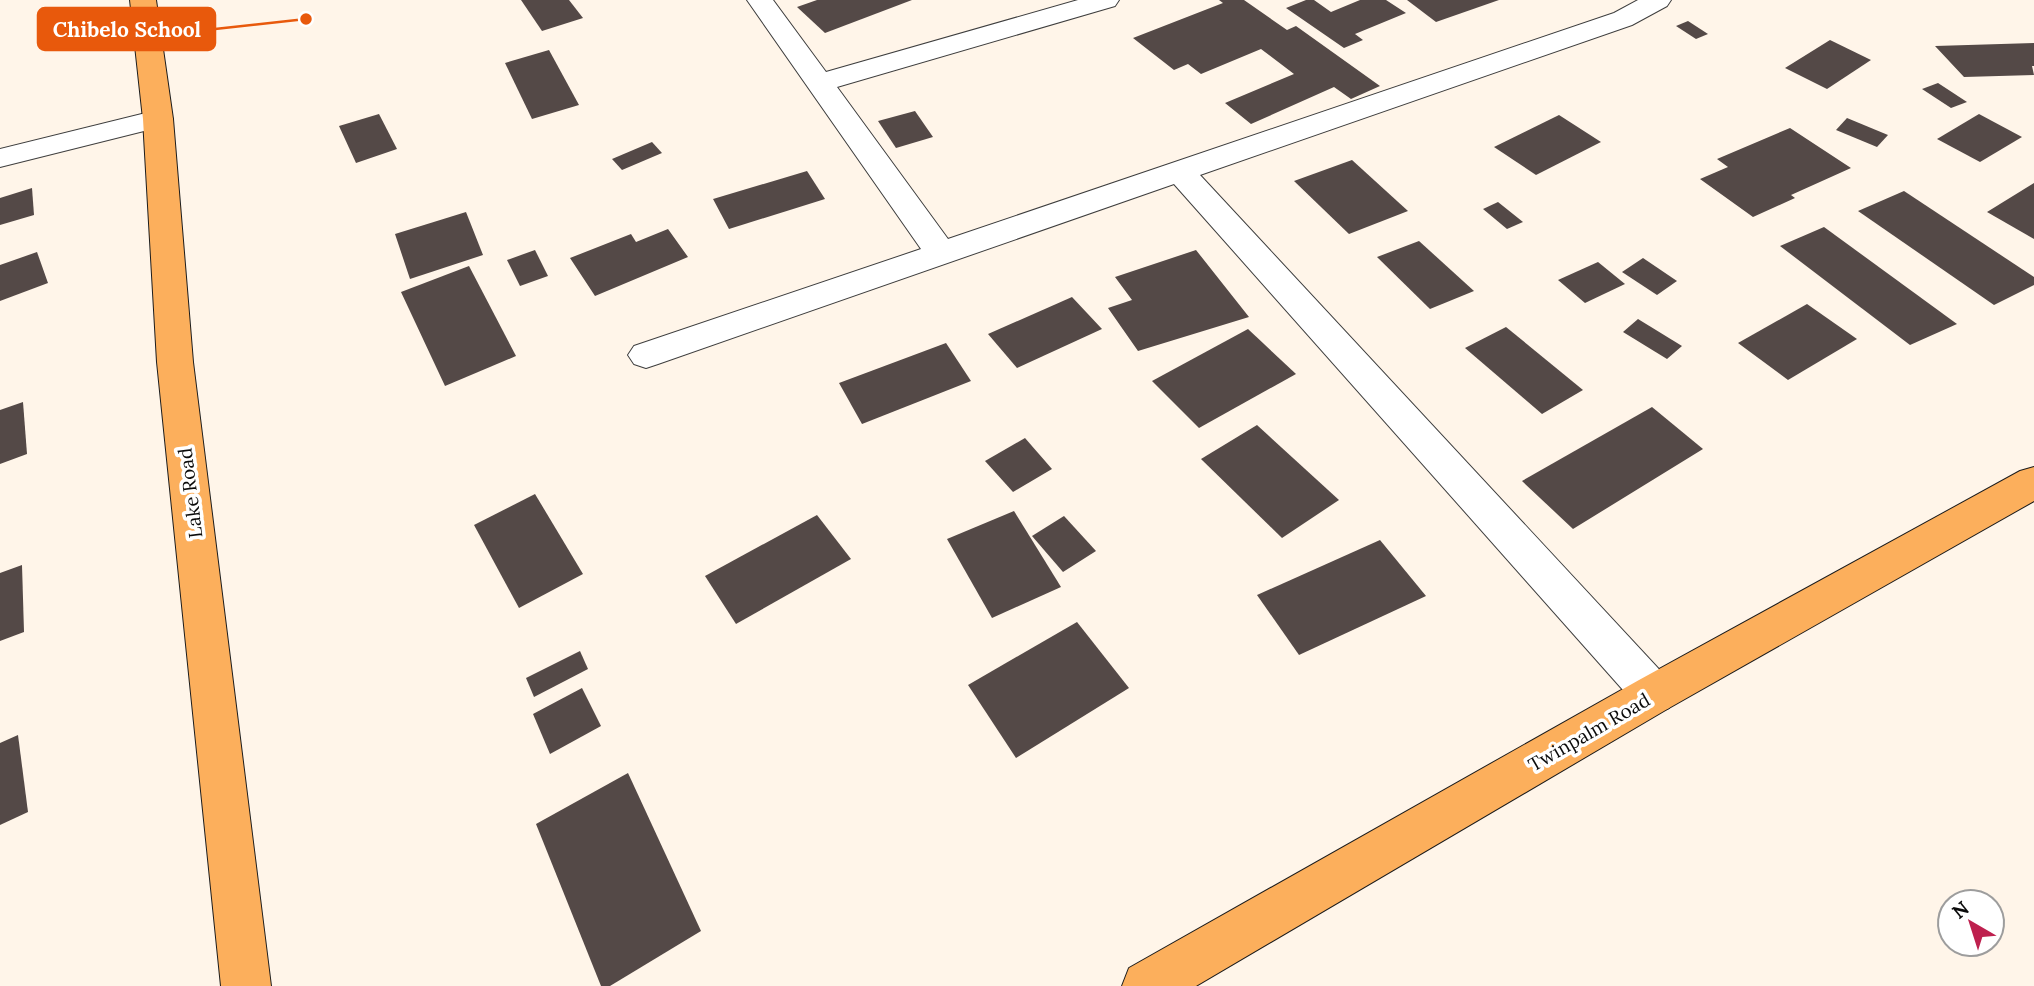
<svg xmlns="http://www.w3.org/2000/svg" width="2034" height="986" font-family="Lora,serif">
  <rect width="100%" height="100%" fill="#fff5e9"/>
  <!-- building -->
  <g fill="#544947">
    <path d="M521 0H569L583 18 542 31Z"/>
    <path d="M817 0H912L825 33 797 7Z"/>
    <path d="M1219 0H1244L1287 30 1296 26 1380 86 1351 99 1334 87 1251 124 1225 103 1294 74 1261 49 1201 74 1188 64 1174 70 1133 38 1223 3Z"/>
    <path d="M1306 0H1314L1331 12 1360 0H1386L1406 13 1355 34 1363 40 1344 48 1286 8Z"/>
    <path d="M1407 0H1499L1436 22Z"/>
    <path d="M1688 21 1708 34 1696 39 1676 26Z"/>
    <path d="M1830 40 1871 60 1827 89 1785 68Z"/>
    <path d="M2034 43V66H2032L2034 75 1964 77 1935 46Z"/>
    <path d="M549 50 579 105 532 119 505 63Z"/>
    <path d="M1938 83 1967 102 1951 108 1922 89Z"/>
    <path d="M915 111 933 137 896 148 878 121Z"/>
    <path d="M379 114 397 149 356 163 339 126Z"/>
    <path d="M1979 114 2022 137 1980 162 1937 139Z"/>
    <path d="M1559 115 1601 142 1536 175 1494 147Z"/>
    <path d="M1847 118 1888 135 1877 147 1836 130Z"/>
    <path d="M1790 128 1851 168 1791 195 1795 198 1753 217 1700 179 1728 167 1717 159Z"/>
    <path d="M652 142 662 153 622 170 612 159Z"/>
    <path d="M1352 160 1408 211 1349 234 1294 181Z"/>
    <path d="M807 171 825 199 729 229 713 199Z"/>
    <path d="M2034 183V239L1987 212Z"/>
    <path d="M32 188 34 215 0 225V198Z"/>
    <path d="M1904 191 2034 277V285L1994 305 1858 211Z"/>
    <path d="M1498 202 1523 222 1507 229 1483 209Z"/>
    <path d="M466 212 483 255 410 279 395 234Z"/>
    <path d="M1824 227 1957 324 1910 345 1780 246Z"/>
    <path d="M668 229 688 257 595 296 570 258 631 234 636 242Z"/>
    <path d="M1419 241 1474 291 1430 309 1377 257Z"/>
    <path d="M535 250 548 276 520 286 507 260Z"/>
    <path d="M1196 250 1249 317 1138 351 1108 308 1132 300 1115 277Z"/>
    <path d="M37 252 48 283 0 301V265Z"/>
    <path d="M1643 258 1677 281 1657 295 1622 272Z"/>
    <path d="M1598 262 1625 284 1585 303 1558 280Z"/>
    <path d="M469 266 516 356 445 386 401 292Z"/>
    <path d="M1072 297 1102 329 1017 368 988 334Z"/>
    <path d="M1807 304 1857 339 1788 380 1738 343Z"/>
    <path d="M1638 319 1682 346 1667 359 1623 332Z"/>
    <path d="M1506 327 1583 390 1542 414 1465 348Z"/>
    <path d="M1248 329 1296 374 1199 428 1152 381Z"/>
    <path d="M946 343 971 381 862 424 839 383Z"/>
    <path d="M23 402 27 454 0 464V410Z"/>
    <path d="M1652 407 1703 449 1573 529 1522 481Z"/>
    <path d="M1257 425 1339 500 1282 538 1201 459Z"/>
    <path d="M1025 438 1052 469 1013 492 985 461Z"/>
    <path d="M535 494 583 574 519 608 474 525Z"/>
    <path d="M1014 511 1061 587 992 618 947 539Z"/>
    <path d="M817 515 851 559 736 624 705 576Z"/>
    <path d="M1064 516 1096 551 1063 572 1032 536Z"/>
    <path d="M1380 540 1426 596 1299 655 1257 595Z"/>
    <path d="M22 565 24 632 0 641V573Z"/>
    <path d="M1077 622 1129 688 1016 758 968 685Z"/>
    <path d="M580 651 588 669 534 697 526 678Z"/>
    <path d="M582 688 601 726 550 754 533 714Z"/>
    <path d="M18 735 28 812 0 825V743Z"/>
    <path d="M628 773 701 931 610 986H601L536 824Z"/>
  </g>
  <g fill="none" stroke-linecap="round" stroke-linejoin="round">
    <defs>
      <g id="minor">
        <path d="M747 0H773L826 72 1078 0H1119L1115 6 837 87 948 239 1614 13 1638 0H1671L1667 6 1632 25 1200 175 1669 680 1676 694 1669 708 1654 714 1639 708 1174 184 658 364 646 368 634 364 628 355 634 346 921 249Z"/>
        <path d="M158 110 168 113 173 119 168 125 0 167V149Z"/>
      </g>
      <g id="major">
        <path d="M130 0H156L173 119 193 362 271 986H221L157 362 143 119Z"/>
        <path d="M2034 467V501L1669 708 1196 986H1122L1129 968 1639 680 2020 471Z"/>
      </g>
    </defs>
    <!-- minor casing -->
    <use href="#minor" stroke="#3e3e3e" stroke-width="2"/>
    <!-- major casing -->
    <use href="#major" stroke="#1c1c1c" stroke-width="2"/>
    <!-- minor -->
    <use href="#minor" fill="#fff" fill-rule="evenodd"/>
    <!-- major -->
    <use href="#major" fill="#fcaf5c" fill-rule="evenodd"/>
  </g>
  <g text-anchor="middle" stroke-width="7" stroke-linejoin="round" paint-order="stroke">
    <!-- street labels -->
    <g font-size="19" fill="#0b0b0b" stroke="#fff">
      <text transform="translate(190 493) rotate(-97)" y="7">Lake Road</text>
      <text transform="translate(1589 732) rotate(-30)" y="7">Twinpalm Road</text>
    </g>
  </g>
  <!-- callouts -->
  <path fill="none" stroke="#e8590c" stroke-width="2.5" d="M306 19L215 29"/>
  <circle fill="#e8590c" stroke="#fff" stroke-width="2.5" cx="306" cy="19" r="7"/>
  <rect fill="#e8590c" stroke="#e8590c" stroke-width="2.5" x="38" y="8" width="177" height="42" rx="7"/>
  <g font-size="21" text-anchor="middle" font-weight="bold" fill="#fff">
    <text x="127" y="37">Chibelo School</text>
  </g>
  <!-- north arrow -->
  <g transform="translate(1971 923) rotate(321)"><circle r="33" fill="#ffffff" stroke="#9d9d9d" stroke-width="2"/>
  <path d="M0-5L12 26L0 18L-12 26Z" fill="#be204e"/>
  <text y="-10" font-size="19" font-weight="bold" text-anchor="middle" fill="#0b0b0b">N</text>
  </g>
</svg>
